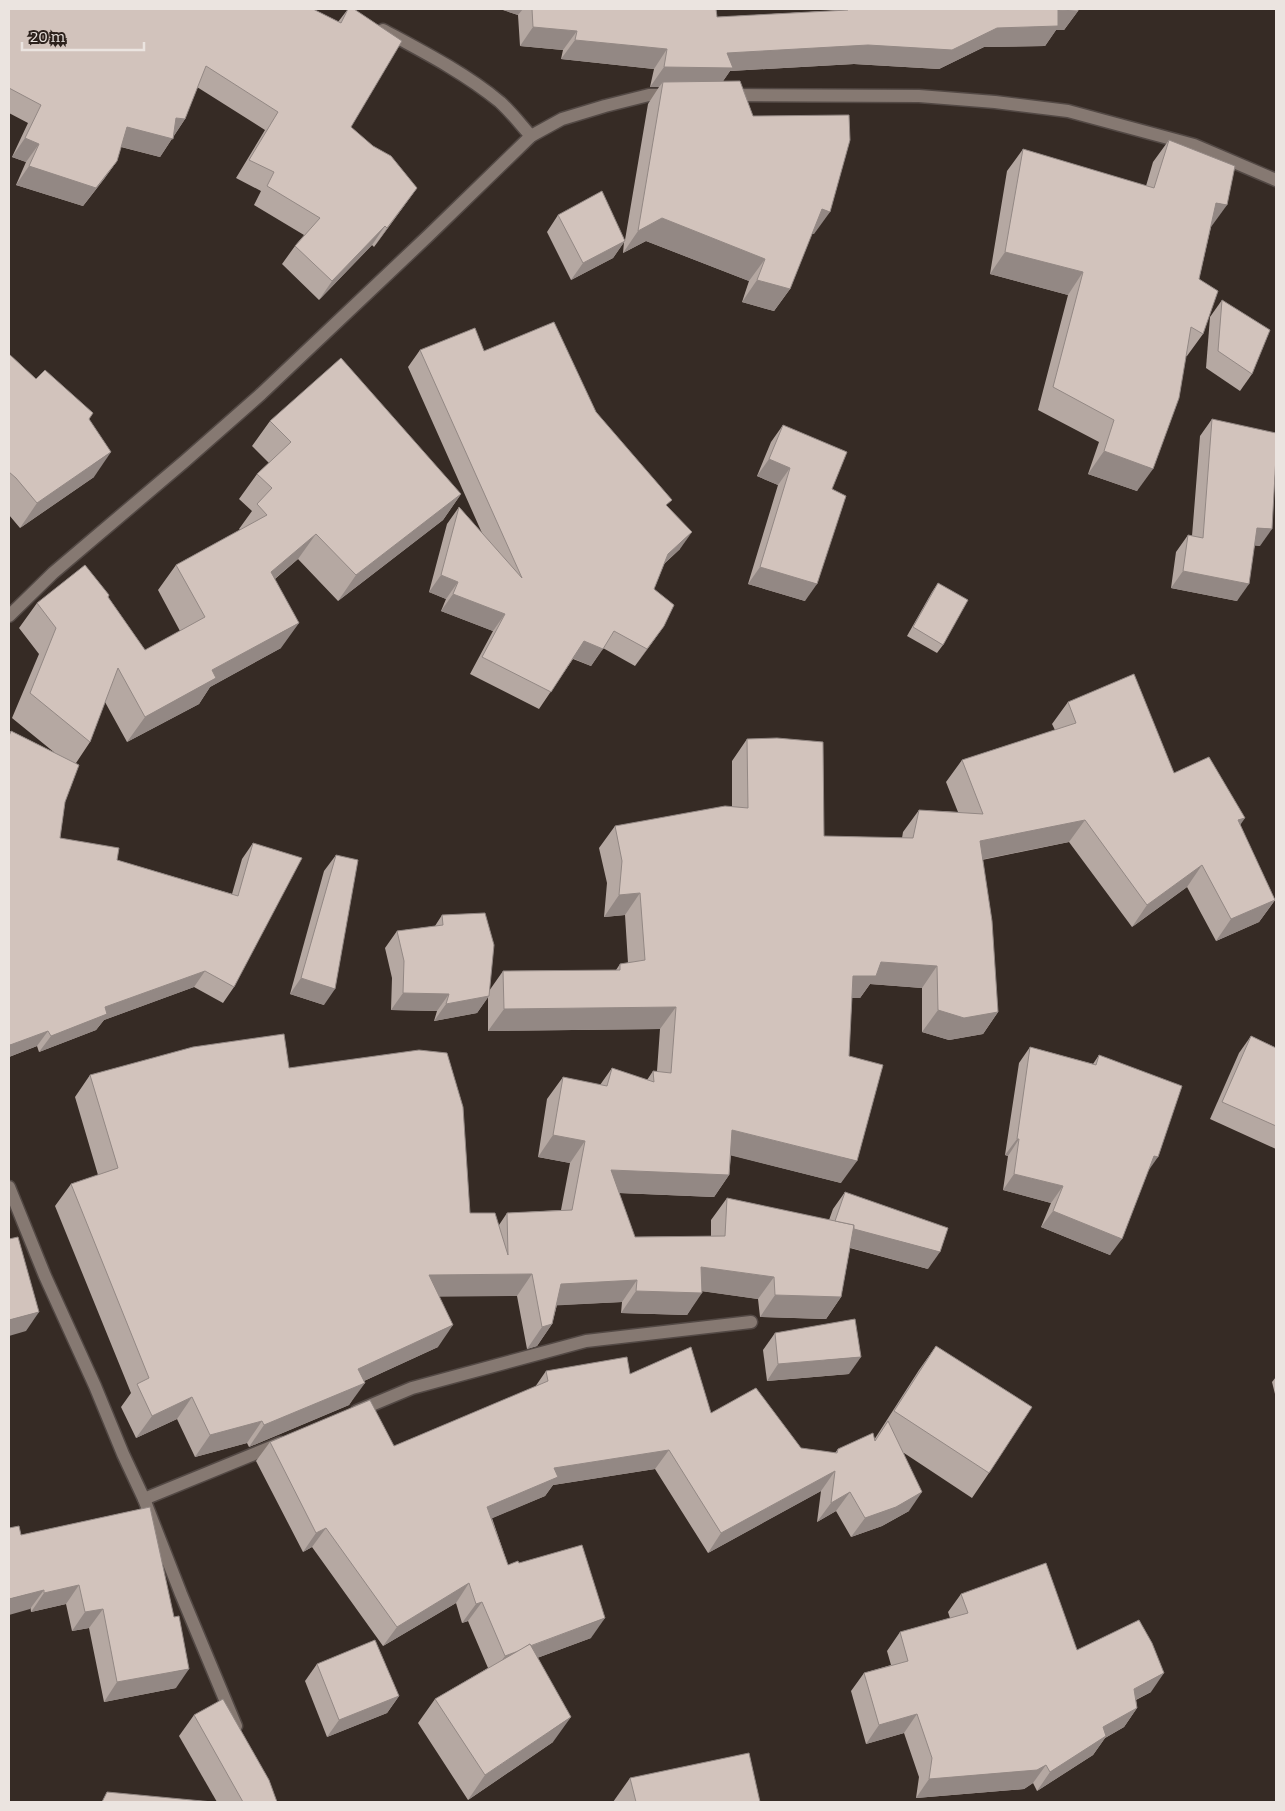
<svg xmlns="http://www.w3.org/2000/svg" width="1285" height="1811" font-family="Bitter,serif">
  <rect width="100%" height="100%" fill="#362b25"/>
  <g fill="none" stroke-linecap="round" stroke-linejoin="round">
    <defs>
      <g id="lane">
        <path d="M357 1411 412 1388 586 1341 751 1322"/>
        <path d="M144 1499 281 1443"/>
      </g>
      <g id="street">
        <path d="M383 30C422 51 465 73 500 102 511 112 521 125 531 136"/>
        <path d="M728 95 919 96 995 102 1068 111 1194 145 1276 180"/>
        <path d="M9 616 53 573 185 461 261 394 428 236 531 136 562 119 605 106 649 95H671"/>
        <path d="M9 1187 45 1276 95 1386 123 1454 144 1499 181 1594 236 1726"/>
      </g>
    </defs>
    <!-- lane casing -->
    <use href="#lane" stroke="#534945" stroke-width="15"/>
    <!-- street casing -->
    <use href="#street" stroke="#534945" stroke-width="15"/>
    <!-- lane -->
    <use href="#lane" stroke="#867972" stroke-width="12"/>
    <!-- street -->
    <use href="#street" stroke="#867972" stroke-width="12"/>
  </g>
  <!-- wall -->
  <g fill="#b5a8a2">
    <path d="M9 9 338 22 348 9H354L351 127 417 188 374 247 372 245 319 300 282 264 295 246 304 235 254 205 261 191 236 178 265 130 197 87 185 119 160 157 121 147 117 161 104 179 83 206 16 185 26 162 12 157 28 123 9 113Z"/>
    <path d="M500 9H716L717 17 845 10V9H1078V11L1064 30H1056L1045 46 984 47 939 69 854 64 730 71 723 81 753 116 814 234 812 233 790 289 774 311 742 302 749 281 646 241 623 253 624 242 613 258 571 280 547 232 558 215 625 240 648 104 659 87H650L654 69 561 59 563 50 520 46 518 15Z"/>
    <path d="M1169 140 1211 227 1199 279 1203 334 1187 356H1186L1137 491 1088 474 1099 442 1038 410 1068 295 990 274 1007 171 1023 149 1146 186 1153 162Z"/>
    <path d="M1222 300 1252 374 1240 391 1206 368 1210 317Z"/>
    <path d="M420 350 484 351 596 412 667 506 680 549 664 564 654 589 664 626 635 666 603 648 591 666 573 659 539 709 470 674 493 631 441 611 446 599 429 592 447 524 459 507 482 533 408 367Z"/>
    <path d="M9 354 36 379 89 419 94 477 20 528 9 515Z"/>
    <path d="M1212 419 1260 546 1255 545 1237 601 1171 588 1176 552 1188 535 1192 536 1200 436Z"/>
    <path d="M270 421 461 494 443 520 338 601 298 559 275 579 281 648 210 687 199 704 127 742 105 702 90 742 76 763 65 802 60 838 117 860 232 894 242 859 253 843 234 987 223 1003 194 987 104 1020 96 1030 39 1052 37 1046 9 1057V734L11 731 55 753 12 718 39 654 19 628 37 603 109 595 108 597 145 650 180 631 158 590 176 565 240 530 239 529 252 511 239 499 257 474 269 463 252 446Z"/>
    <path d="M783 425 832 489 805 601 748 584 778 485 757 476 771 442Z"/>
    <path d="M938 583 943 645 937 653 907 636 932 592Z"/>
    <path d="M1068 702 1174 773 1240 825 1275 900 1259 922 1216 941 1187 887 1132 927 1069 842 982 860 998 1012 983 1034 949 1040 922 1032V988L870 984 860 998H852L841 1183 731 1155 729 1175 714 1197 619 1193 635 1237 711 1236V1220L727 1198 829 1220 833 1209 845 1192 928 1269 850 1248 841 1297 826 1319 760 1317 758 1299 702 1291 687 1315 621 1313 622 1302 557 1305 552 1324 537 1346 527 1349 517 1296H439L438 1347 364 1381 349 1405 249 1447 247 1443 195 1457 177 1419 136 1438 121 1407 131 1393 55 1206 71 1184 98 1175 75 1097 90 1075 289 1068 470 1213 499 1225 507 1213 561 1210 570 1163 538 1157 547 1099 563 1077 600 1085 612 1068 647 1080 653 1071H657L660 1029 488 1031V997L477 1013 434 1021 437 1011 391 1010 392 978 385 948 397 931 435 926 442 915 489 991 503 971 616 970 620 964 628 963 625 915 604 917 607 883 599 848 615 826 732 807V761L747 739 824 836 902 838 903 832 919 810 958 812 946 782 962 760 1055 730 1052 724Z"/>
    <path d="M336 855 324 1005 290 994 324 871Z"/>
    <path d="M1251 1036 1276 1048V1149L1210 1119 1239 1053Z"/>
    <path d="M1030 1047 1093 1064 1099 1055 1148 1170 1110 1255 1041 1227 1051 1203 1003 1190 1008 1156 1005 1155 1019 1063Z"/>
    <path d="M775 1333 849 1374 767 1381 763 1350Z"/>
    <path d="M936 1346 989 1473 972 1498 904 1453 909 1511 882 1526 851 1537 836 1511 817 1522 821 1491 708 1553 655 1469 553 1485 545 1496 492 1518 508 1565 519 1563 591 1638 537 1658 553 1742 468 1800 418 1723 435 1699 488 1668 468 1621 462 1623 456 1603 383 1646 312 1547 303 1552 256 1461 270 1442 394 1446 535 1387 546 1371 630 1374 711 1413 801 1448 835 1453 838 1449 874 1440 919 1370Z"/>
    <path d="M1276 1377V1398L1272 1382Z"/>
    <path d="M150 1507 176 1688 104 1702 89 1628 72 1631 66 1604 31 1612 21 1535Z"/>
    <path d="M961 1594 1077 1650 1151 1692 1136 1700 1137 1708 1124 1727 1105 1738 1093 1755 1037 1791 1033 1783 1024 1789 916 1798 919 1777 904 1733 866 1744 851 1691 864 1673 891 1665 887 1651 900 1632 950 1618 948 1612Z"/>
    <path d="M317 1664 399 1696 387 1713 327 1737 305 1681Z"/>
    <path d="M194 1715 277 1802H217L179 1736Z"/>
    <path d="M630 1778 760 1802H613Z"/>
  </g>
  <!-- shaded-wall -->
  <g fill="#938884">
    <path d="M500 9H523L518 15Z"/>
    <path d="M1058 10 1078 11 1064 30H1056L1045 46 984 47 939 69 854 64 730 71 719 87 663 82 659 87H650L664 67 727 53 997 28Z"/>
    <path d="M533 27 577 31 563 50 520 46Z"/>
    <path d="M575 40 667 49 654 69 561 59Z"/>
    <path d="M176 118 185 119 160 157 114 145 127 127Z"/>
    <path d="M25 138 39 144 26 162 12 157Z"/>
    <path d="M117 161 104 179 83 206 16 185 29 166Z"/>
    <path d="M417 188 404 206 374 247 387 228Z"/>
    <path d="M1216 203 1227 205 1211 227 1200 225Z"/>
    <path d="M822 209 830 212 814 234 806 232Z"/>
    <path d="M662 218 765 259 749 281 646 241 623 253 638 231Z"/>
    <path d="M385 226 372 245 319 300 332 281Z"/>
    <path d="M625 241 613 258 571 280 583 263Z"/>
    <path d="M1005 252 1083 272 1068 295 990 274Z"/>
    <path d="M757 280 790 289 774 311 742 302Z"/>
    <path d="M1104 451 1153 469 1137 491 1088 474Z"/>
    <path d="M111 452 94 477 20 528 37 503Z"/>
    <path d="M769 459 790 468 778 485 757 476Z"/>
    <path d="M461 494 443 520 338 601 356 575Z"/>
    <path d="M1257 528 1272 529 1260 546 1245 545Z"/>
    <path d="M692 532 680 549 656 571 668 554Z"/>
    <path d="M316 534 298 559 253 597 271 572Z"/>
    <path d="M760 567 817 584 805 601 748 584Z"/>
    <path d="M1183 571 1249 584 1237 601 1171 588Z"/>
    <path d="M441 575 458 582 446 599 429 592Z"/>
    <path d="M453 594 505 614 493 631 441 611Z"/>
    <path d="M299 623 281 648 210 687 199 704 127 742 145 717 212 670Z"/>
    <path d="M664 626 652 643 635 666 647 649Z"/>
    <path d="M584 641 603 649 591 666 572 658Z"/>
    <path d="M1245 818 1230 840 1238 820Z"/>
    <path d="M1085 820 1069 842 964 863 980 841Z"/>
    <path d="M1202 865 1187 887 1132 927 1147 905Z"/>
    <path d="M640 893 625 915 604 917 619 895Z"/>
    <path d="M1275 900 1259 922 1216 941 1231 919Z"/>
    <path d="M881 962 937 966 922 988 870 984 860 998H837L853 976Z"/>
    <path d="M205 971 194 987 104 1020 96 1030 39 1052 51 1036 105 1007Z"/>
    <path d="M301 978 335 989 324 1005 290 994Z"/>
    <path d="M403 993 449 994 437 1011 391 1010Z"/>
    <path d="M489 996 477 1013 434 1021 446 1004Z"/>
    <path d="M676 1007 660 1029 488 1031 504 1009Z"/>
    <path d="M938 1010 998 1012 983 1034 949 1040 922 1032Z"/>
    <path d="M48 1031 37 1046 9 1057V1047L10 1045Z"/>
    <path d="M732 1130 857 1161 841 1183 717 1152Z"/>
    <path d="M553 1135 585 1141 570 1163 538 1157Z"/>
    <path d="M1017 1139H1019L1008 1156 1005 1155Z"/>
    <path d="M1154 1156 1158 1157 1146 1174Z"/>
    <path d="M611 1170 729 1175 714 1197 596 1192Z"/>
    <path d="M1014 1174 1063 1186 1051 1203 1003 1190Z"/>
    <path d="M1053 1211 1122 1239 1110 1255 1041 1227Z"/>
    <path d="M834 1223 940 1252 928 1269 822 1240Z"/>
    <path d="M701 1267 774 1277 758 1299 686 1289Z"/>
    <path d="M532 1274 517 1296 413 1297 429 1275Z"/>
    <path d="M637 1280 622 1302 546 1306 561 1284Z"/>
    <path d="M636 1291 702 1293 687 1315 621 1313Z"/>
    <path d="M775 1295 841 1297 826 1319 760 1317Z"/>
    <path d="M39 1312 26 1331 9 1336V1320Z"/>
    <path d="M552 1324 537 1346 527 1349 542 1327Z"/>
    <path d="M453 1325 438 1347 342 1391 358 1369Z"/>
    <path d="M861 1357 849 1374 767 1381 778 1364Z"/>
    <path d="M365 1383 349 1405 249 1447 264 1425Z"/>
    <path d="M192 1397 177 1419 136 1438 152 1416Z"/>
    <path d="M262 1421 247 1443 195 1457 210 1435Z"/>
    <path d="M669 1450 655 1469 553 1485 545 1496 474 1526 487 1507 554 1468Z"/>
    <path d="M835 1471 821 1491 708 1553 721 1533Z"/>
    <path d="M850 1492 836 1511 817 1522 831 1503Z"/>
    <path d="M922 1492 909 1511 882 1526 851 1537 865 1518Z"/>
    <path d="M326 1528 312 1547 303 1552 316 1533Z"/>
    <path d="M469 1583 456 1603 383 1646 397 1627Z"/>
    <path d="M79 1585 66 1604 31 1612 44 1593Z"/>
    <path d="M44 1590 30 1609 9 1615V1599Z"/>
    <path d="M482 1602 468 1621 462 1623 476 1604Z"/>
    <path d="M103 1609 89 1628 72 1631 85 1612Z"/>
    <path d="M605 1618 591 1638 491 1675 505 1656Z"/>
    <path d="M189 1669 176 1688 104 1702 117 1682Z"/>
    <path d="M1164 1673 1151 1692 1121 1707 1134 1689Z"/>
    <path d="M399 1696 387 1713 327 1737 339 1720Z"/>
    <path d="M1137 1708 1124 1727 1105 1738 1093 1755 1037 1791 1050 1772 1103 1727Z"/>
    <path d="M917 1714 904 1733 866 1744 879 1725Z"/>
    <path d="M571 1717 553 1742 468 1800 485 1775Z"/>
    <path d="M1046 1765 1033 1783 1024 1789 916 1798 929 1779Z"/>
  </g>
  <!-- building -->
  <g fill="#d2c3bc" stroke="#938884">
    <path d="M9 9H313L341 23 348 9H354L402 41 351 127 373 146 391 156 417 188 387 228 385 226 332 281 295 246 320 218 267 186 274 172 249 160 278 112 206 66 185 119 176 118 173 139 127 127 117 161 96 188 29 166 39 144 25 138 41 105 9 88Z"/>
    <path d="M532 9H716L717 17 848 10V9H1078V11L1058 10V26L997 28 952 50 868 45 727 53 733 68 664 67 667 49 575 40 577 31 533 27Z"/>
    <path d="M740 81 753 116 849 115 850 140 830 212 822 209 790 289 757 280 765 259 662 218 638 231 663 82Z"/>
    <path d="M1169 140 1235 166 1227 205 1216 203 1199 279 1218 291 1203 334 1191 327 1179 398 1153 469 1104 451 1114 420 1053 387 1083 272 1005 252 1023 149 1154 188Z"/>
    <path d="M602 191 625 241 583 263 558 215Z"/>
    <path d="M1222 300 1270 330 1252 374 1218 351Z"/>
    <path d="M554 322 596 412 672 500 666 505 692 532 668 554 654 589 674 605 664 626 647 649 614 631 603 649 584 641 551 692 482 657 505 614 453 594 458 582 441 575 459 507 522 578 420 350 475 328 484 351Z"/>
    <path d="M9 354 36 379 45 370 93 413 89 419 111 452 37 503 16 478 9 472Z"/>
    <path d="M341 358 461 494 356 575 316 534 271 572 299 623 212 670 216 678 145 717 118 668 90 742 30 693 56 628 37 603 85 565 109 595 108 597 145 650 205 617 176 565 267 515 257 504 272 488 257 474 291 442 270 421Z"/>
    <path d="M1212 419 1276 433V456L1272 529 1257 528 1249 584 1183 571 1188 535 1203 538Z"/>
    <path d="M783 425 847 452 832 489 846 496 817 584 760 567 790 468 769 459Z"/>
    <path d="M938 583 968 600 943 645 913 627Z"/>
    <path d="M1134 674 1174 773 1209 757 1245 818 1238 820 1275 900 1231 919 1202 865 1147 905 1085 820 980 841 992 921 998 1012 964 1018 938 1010 937 966 881 962 876 976H853L849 1056 883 1065 857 1161 732 1130 729 1175 611 1170 635 1237 725 1236 727 1198 854 1225 841 1297 775 1295 774 1277 701 1267 702 1293 636 1291 637 1280 561 1284 552 1324 542 1327 532 1274 429 1275 453 1325 358 1369 365 1383 264 1425 262 1421 210 1435 192 1397 152 1416 137 1384 149 1378 71 1184 118 1168 90 1075 193 1047 284 1034 289 1068 419 1050 447 1053 463 1107 470 1213H495L508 1255 507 1213 572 1210 585 1141 553 1135 563 1077 607 1086 612 1068 654 1082 653 1071 671 1073 676 1007 504 1009 503 971 620 970V964L645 960 640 893 619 895 622 861 615 826 725 806 748 808 747 739 777 738 823 742 824 836 913 838 919 810 983 814 962 760 1076 723 1068 702Z"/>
    <path d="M11 731 79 765 65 802 60 838 119 848 117 860 238 896 253 843 302 858 234 987 205 971 105 1007 107 1014 51 1036 48 1031 10 1045 9 1042V736Z"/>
    <path d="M336 855 358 860 335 989 301 978Z"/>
    <path d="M485 913 494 945 489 996 446 1004 449 994 403 993 404 961 397 931 443 925 442 915Z"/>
    <path d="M1251 1036 1276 1048V1126L1222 1102Z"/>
    <path d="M1030 1047 1096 1065 1099 1055 1182 1086 1158 1157 1154 1156 1122 1239 1053 1211 1063 1186 1014 1174 1019 1139H1017Z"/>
    <path d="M845 1192 948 1228 940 1252 854 1229V1225L835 1221Z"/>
    <path d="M18 1237 39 1312 9 1320V1239Z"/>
    <path d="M855 1319 861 1357 778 1364 775 1333Z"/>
    <path d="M936 1346 1032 1407 989 1473 894 1411Z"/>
    <path d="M691 1347 711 1413 756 1388 801 1448 837 1453 838 1449 873 1433 875 1441 888 1421 922 1492 896 1507 865 1518 850 1492 831 1503 835 1471 721 1533 669 1450 554 1468 558 1477 487 1507 508 1565 518 1561 519 1563 582 1545 605 1618 530 1646V1644L521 1650 505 1656 482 1602 476 1604 469 1583 397 1627 326 1528 316 1533 270 1442 370 1400 394 1446 548 1381 546 1371 627 1357 630 1374Z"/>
    <path d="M150 1507 174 1617 179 1616 189 1669 117 1682 103 1609 85 1612 79 1585 44 1593V1590L9 1599V1528L19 1526 21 1535Z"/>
    <path d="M1046 1563 1077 1650 1139 1620 1152 1643 1164 1673 1134 1689 1137 1708 1103 1727 1106 1736 1050 1772 1046 1765 1037 1770 929 1779 932 1758 917 1714 879 1725 864 1673 908 1661 900 1632 968 1613 961 1594Z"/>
    <path d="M375 1640 399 1696 339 1720 317 1664Z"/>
    <path d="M530 1644 571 1717 485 1775 435 1699Z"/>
    <path d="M223 1699 269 1780 277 1802H243L194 1715Z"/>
    <path d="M749 1753 760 1802H636L630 1778Z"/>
    <path d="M107 1792 213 1802H102Z"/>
  </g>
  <!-- border -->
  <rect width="1285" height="1811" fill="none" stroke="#ebe4e0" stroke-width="20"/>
  <!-- scale -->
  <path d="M22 42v8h122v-8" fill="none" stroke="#ebe4e0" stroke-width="2.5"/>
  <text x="30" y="42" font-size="15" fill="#ebe4e0" stroke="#2c211c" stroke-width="4" paint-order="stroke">20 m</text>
</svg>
